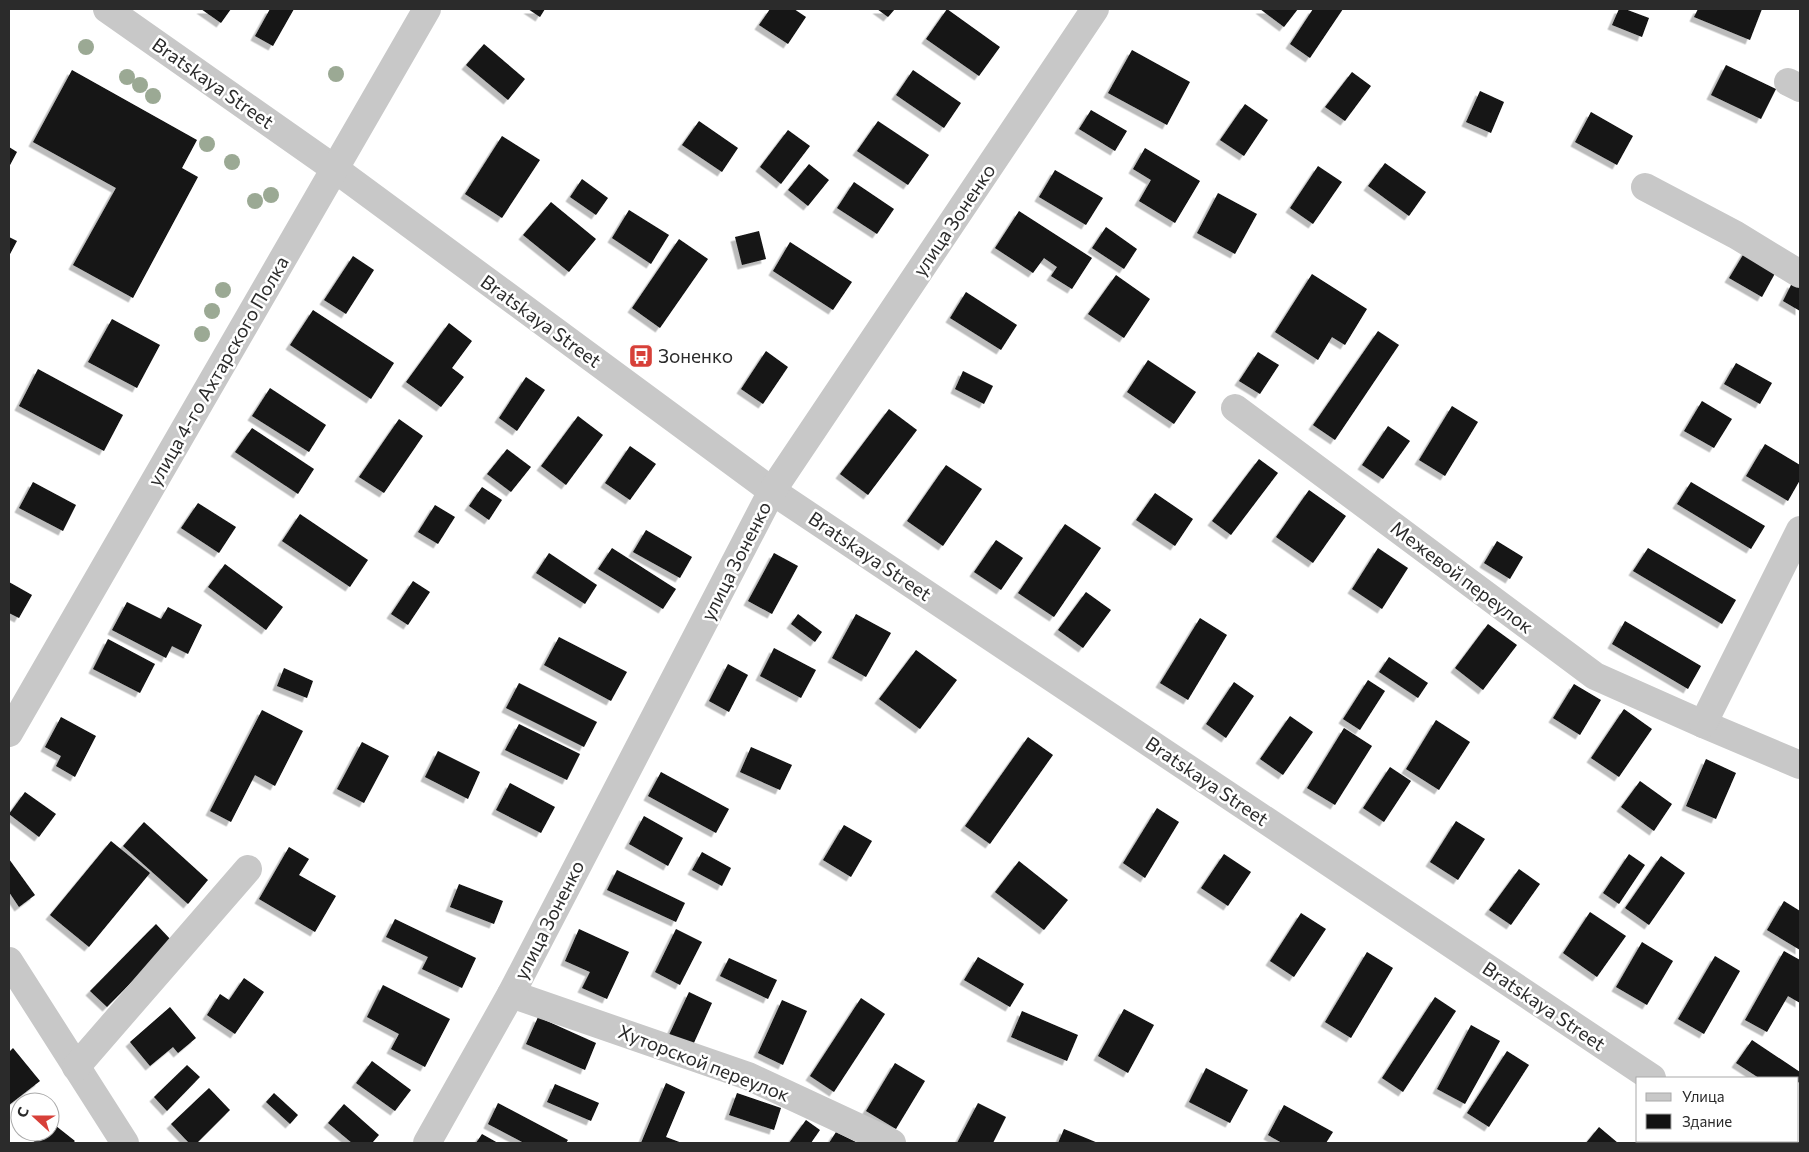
<svg xmlns="http://www.w3.org/2000/svg" width="1809" height="1152" font-family="Commissioner,sans-serif">
  <defs>
    <filter id="shadow"><feDropShadow dx="-4.5" dy="4.5" stdDeviation="0" flood-color="#0004"/></filter>
  </defs>
  <rect width="100%" height="100%" fill="#fff"/>
  <!-- building -->
  <g fill="#121212" filter="url(#shadow)">
    <path d="M201 9H231L221 23Z"/>
    <path d="M270 9H294L273 46 255 36Z"/>
    <path d="M528 9H545L540 17Z"/>
    <path d="M770 9H794L806 17 788 44 759 25Z"/>
    <path d="M877 9H895L888 17Z"/>
    <path d="M947 9 1000 47 979 76 926 39Z"/>
    <path d="M1260 9H1298L1284 27Z"/>
    <path d="M1313 9H1343L1310 58 1290 44Z"/>
    <path d="M1619 9H1625L1649 18 1642 37 1612 25Z"/>
    <path d="M1698 9H1762L1750 40 1694 17Z"/>
    <path d="M484 44 525 79 508 100 466 65Z"/>
    <path d="M1132 50 1190 82 1167 125 1108 93Z"/>
    <path d="M1726 65 1776 89 1761 119 1711 95Z"/>
    <path d="M72 70 197 140 182 168 198 177 133 298 73 265 116 188 33 142Z"/>
    <path d="M913 70 961 103 944 128 896 95Z"/>
    <path d="M1352 72 1371 86 1345 121 1325 107Z"/>
    <path d="M1480 91 1504 102 1491 133 1466 122Z"/>
    <path d="M1245 104 1268 120 1244 156 1220 140Z"/>
    <path d="M1091 110 1127 131 1115 151 1079 129Z"/>
    <path d="M1591 112 1633 136 1617 165 1575 142Z"/>
    <path d="M699 121 738 148 722 172 682 145Z"/>
    <path d="M878 121 929 155 908 185 857 151Z"/>
    <path d="M788 130 810 146 781 184 760 167Z"/>
    <path d="M502 136 540 160 502 218 465 194Z"/>
    <path d="M9 147 17 152 9 167Z"/>
    <path d="M1145 148 1200 181 1175 223 1139 201 1151 180 1133 169Z"/>
    <path d="M1385 163 1426 192 1409 216 1368 186Z"/>
    <path d="M809 164 829 180 808 206 788 190Z"/>
    <path d="M1318 166 1342 182 1313 224 1290 208Z"/>
    <path d="M1055 170 1103 198 1086 225 1039 197Z"/>
    <path d="M582 179 608 198 596 215 570 197Z"/>
    <path d="M854 182 894 209 877 234 837 208Z"/>
    <path d="M1218 193 1257 214 1235 254 1197 233Z"/>
    <path d="M551 202 596 239 569 272 523 235Z"/>
    <path d="M629 210 669 235 651 264 612 238Z"/>
    <path d="M1019 211 1092 258 1072 289 1051 276 1057 267 1044 258 1033 273 995 248Z"/>
    <path d="M1106 227 1137 249 1124 269 1092 248Z"/>
    <path d="M759 231 766 259 742 265 735 237Z"/>
    <path d="M9 237 17 241 9 256Z"/>
    <path d="M679 239 708 259 660 328 632 308Z"/>
    <path d="M790 242 852 282 833 310 773 271Z"/>
    <path d="M1746 250 1778 268 1762 297 1729 278Z"/>
    <path d="M353 256 374 270 346 314 324 300Z"/>
    <path d="M1312 274 1367 309 1345 345 1332 337 1318 360 1275 332Z"/>
    <path d="M1116 275 1150 299 1124 338 1088 314Z"/>
    <path d="M1792 283 1800 288V311L1783 301Z"/>
    <path d="M966 292 1017 325 1001 350 950 318Z"/>
    <path d="M313 310 394 363 371 399 290 345Z"/>
    <path d="M112 319 160 345 137 388 88 362Z"/>
    <path d="M449 323 472 341 452 368 464 377 441 407 406 382Z"/>
    <path d="M1378 331 1399 345 1335 440 1313 425Z"/>
    <path d="M766 351 788 367 763 404 741 389Z"/>
    <path d="M1258 352 1279 365 1260 394 1239 381Z"/>
    <path d="M1148 360 1196 392 1174 424 1127 392Z"/>
    <path d="M1736 363 1772 383 1760 404 1724 384Z"/>
    <path d="M38 369 123 415 104 451 19 406Z"/>
    <path d="M963 371 993 386 984 404 955 389Z"/>
    <path d="M526 377 545 390 517 431 499 418Z"/>
    <path d="M270 388 326 425 309 452 252 416Z"/>
    <path d="M1702 401 1732 419 1714 448 1684 431Z"/>
    <path d="M1452 406 1478 422 1445 476 1419 460Z"/>
    <path d="M889 409 917 430 868 495 840 474Z"/>
    <path d="M578 416 603 435 566 485 541 466Z"/>
    <path d="M399 419 423 436 384 493 359 477Z"/>
    <path d="M1388 426 1410 441 1383 479 1362 465Z"/>
    <path d="M252 428 314 469 298 494 235 452Z"/>
    <path d="M1765 444 1800 465V480L1788 501 1746 476Z"/>
    <path d="M630 446 656 464 630 500 605 483Z"/>
    <path d="M507 449 531 467 511 492 487 474Z"/>
    <path d="M1259 459 1278 473 1231 535 1212 521Z"/>
    <path d="M946 465 982 489 943 546 907 521Z"/>
    <path d="M33 482 76 505 63 531 19 508Z"/>
    <path d="M1691 482 1765 526 1751 549 1677 504Z"/>
    <path d="M482 487 502 500 489 520 469 506Z"/>
    <path d="M1309 490 1346 516 1313 563 1276 537Z"/>
    <path d="M1155 493 1193 519 1175 546 1136 520Z"/>
    <path d="M198 503 236 527 219 553 181 528Z"/>
    <path d="M435 505 455 517 438 544 418 532Z"/>
    <path d="M300 514 368 560 350 587 282 541Z"/>
    <path d="M1065 524 1101 548 1054 617 1018 593Z"/>
    <path d="M646 530 692 557 680 578 633 552Z"/>
    <path d="M996 540 1023 558 1001 590 974 572Z"/>
    <path d="M1497 541 1523 557 1510 579 1484 563Z"/>
    <path d="M612 548 676 589 663 609 598 569Z"/>
    <path d="M1378 548 1408 568 1382 609 1352 589Z"/>
    <path d="M1648 548 1736 600 1722 624 1633 571Z"/>
    <path d="M549 553 597 585 585 604 536 573Z"/>
    <path d="M774 553 798 566 772 614 748 601Z"/>
    <path d="M225 564 283 607 266 630 208 587Z"/>
    <path d="M413 581 430 592 408 625 391 614Z"/>
    <path d="M9 582 32 595 19 618 9 613Z"/>
    <path d="M1086 592 1111 610 1083 648 1058 630Z"/>
    <path d="M127 602 161 619 168 607 202 625 188 654 172 646 166 658 112 630Z"/>
    <path d="M798 614 822 632 815 642 791 624Z"/>
    <path d="M856 614 891 633 866 677 832 658Z"/>
    <path d="M1200 618 1227 635 1188 700 1160 683Z"/>
    <path d="M1625 621 1701 666 1688 689 1612 644Z"/>
    <path d="M1488 624 1517 645 1483 690 1455 668Z"/>
    <path d="M559 637 627 672 611 701 544 665Z"/>
    <path d="M108 639 155 664 140 693 93 669Z"/>
    <path d="M774 648 816 670 801 698 760 676Z"/>
    <path d="M916 650 957 680 920 729 879 699Z"/>
    <path d="M1389 657 1428 683 1418 698 1379 672Z"/>
    <path d="M728 664 748 675 729 712 709 701Z"/>
    <path d="M284 668 313 681 307 698 277 686Z"/>
    <path d="M1368 680 1385 691 1360 730 1343 719Z"/>
    <path d="M1234 682 1254 696 1226 738 1206 724Z"/>
    <path d="M519 683 597 722 584 747 506 708Z"/>
    <path d="M1574 684 1601 700 1580 735 1553 718Z"/>
    <path d="M1624 709 1652 729 1619 777 1591 758Z"/>
    <path d="M262 710 303 731 275 786 255 775 231 822 210 811Z"/>
    <path d="M1290 716 1313 732 1283 775 1260 759Z"/>
    <path d="M61 717 96 736 75 777 56 766 61 756 45 747Z"/>
    <path d="M1436 720 1470 742 1439 790 1406 769Z"/>
    <path d="M519 724 580 754 567 780 505 750Z"/>
    <path d="M1344 728 1372 746 1335 805 1307 788Z"/>
    <path d="M1028 737 1053 755 990 844 965 826Z"/>
    <path d="M362 742 389 756 364 803 337 789Z"/>
    <path d="M751 747 792 765 780 790 740 772Z"/>
    <path d="M438 751 480 772 468 799 425 777Z"/>
    <path d="M1706 759 1736 773 1716 819 1686 806Z"/>
    <path d="M1390 767 1411 781 1384 822 1363 808Z"/>
    <path d="M661 772 729 809 716 833 648 796Z"/>
    <path d="M1640 781 1672 804 1654 831 1621 807Z"/>
    <path d="M510 783 555 807 541 833 496 810Z"/>
    <path d="M25 792 56 814 39 837 9 814Z"/>
    <path d="M1157 808 1179 822 1145 878 1123 863Z"/>
    <path d="M644 816 683 838 668 866 629 844Z"/>
    <path d="M1456 821 1485 839 1458 880 1430 862Z"/>
    <path d="M144 822 208 880 188 904 123 846Z"/>
    <path d="M844 825 872 841 851 877 823 860Z"/>
    <path d="M111 841 150 873 89 947 50 915Z"/>
    <path d="M289 847 309 859 299 875 336 896 315 932 259 899Z"/>
    <path d="M702 852 731 868 722 886 692 870Z"/>
    <path d="M1224 854 1251 872 1228 906 1201 888Z"/>
    <path d="M1629 854 1645 865 1619 904 1603 893Z"/>
    <path d="M1661 856 1685 873 1649 925 1625 908Z"/>
    <path d="M9 859 35 895 19 907 9 892Z"/>
    <path d="M1019 861 1068 900 1044 930 995 892Z"/>
    <path d="M1519 869 1540 884 1511 925 1489 910Z"/>
    <path d="M617 870 685 903 676 922 607 890Z"/>
    <path d="M459 884 503 901 494 924 450 907Z"/>
    <path d="M1784 901 1800 911V950L1767 930Z"/>
    <path d="M1590 912 1626 936 1597 977 1563 953Z"/>
    <path d="M1301 913 1326 929 1294 977 1270 961Z"/>
    <path d="M395 919 476 958 462 988 422 969 428 957 386 937Z"/>
    <path d="M156 924 172 941 107 1007 90 991Z"/>
    <path d="M579 929 629 952 607 999 582 988 590 972 565 961Z"/>
    <path d="M676 929 702 942 680 985 655 972Z"/>
    <path d="M1642 942 1673 961 1647 1005 1616 987Z"/>
    <path d="M1784 951 1800 960V1003L1788 996 1767 1032 1745 1020Z"/>
    <path d="M1367 952 1393 968 1351 1038 1325 1022Z"/>
    <path d="M1715 956 1740 971 1704 1034 1678 1019Z"/>
    <path d="M978 957 1024 984 1010 1007 964 980Z"/>
    <path d="M729 958 777 980 768 999 720 976Z"/>
    <path d="M244 978 264 992 235 1034 207 1015 220 994 229 1000Z"/>
    <path d="M383 985 450 1019 425 1067 391 1049 399 1034 367 1017Z"/>
    <path d="M689 992 712 1003 693 1045 669 1035Z"/>
    <path d="M1435 997 1456 1011 1403 1092 1382 1078Z"/>
    <path d="M861 998 885 1014 834 1092 810 1076Z"/>
    <path d="M782 1000 807 1011 783 1065 758 1053Z"/>
    <path d="M170 1007 196 1038 178 1053 173 1047 150 1066 130 1042Z"/>
    <path d="M1124 1009 1154 1025 1128 1073 1098 1056Z"/>
    <path d="M1022 1011 1078 1035 1067 1061 1011 1037Z"/>
    <path d="M538 1017 596 1043 585 1070 526 1044Z"/>
    <path d="M1471 1025 1500 1041 1465 1104 1437 1089Z"/>
    <path d="M1752 1040 1800 1072V1080L1798 1083V1078H1759L1736 1063Z"/>
    <path d="M13 1048 40 1081 9 1105V1052Z"/>
    <path d="M1507 1051 1529 1065 1489 1127 1467 1113Z"/>
    <path d="M372 1061 411 1090 395 1111 356 1083Z"/>
    <path d="M895 1063 925 1081 896 1129 866 1111Z"/>
    <path d="M187 1065 200 1077 167 1111 154 1097Z"/>
    <path d="M1206 1068 1248 1090 1230 1123 1189 1102Z"/>
    <path d="M666 1083 685 1092 666 1137 682 1143H641Z"/>
    <path d="M555 1084 599 1103 591 1121 547 1102Z"/>
    <path d="M209 1088 230 1110 197 1143H189L171 1124Z"/>
    <path d="M274 1093 298 1115 290 1124 266 1102Z"/>
    <path d="M737 1093 781 1108 774 1130 729 1115Z"/>
    <path d="M498 1103 568 1140 566 1143H524L488 1124Z"/>
    <path d="M978 1103 1006 1117 993 1143H957Z"/>
    <path d="M344 1104 379 1135 372 1143H352L328 1123Z"/>
    <path d="M1284 1105 1333 1132 1326 1143H1282L1268 1135Z"/>
    <path d="M806 1120 820 1130 811 1143H789Z"/>
    <path d="M51 1122 75 1141 73 1143H33L43 1132H50Z"/>
    <path d="M1599 1127 1618 1143H1586Z"/>
    <path d="M1064 1129 1098 1143H1058Z"/>
    <path d="M836 1132 858 1143H829Z"/>
    <path d="M482 1134 498 1143H476Z"/>
  </g>
  <g fill="none" stroke-linecap="round" stroke-linejoin="round">
    <!-- minor -->
    <g stroke="#c8c8c8" stroke-width="28">
      <path d="M107 9 335 169 772 491 1652 1078"/>
      <path d="M1788 82 1800 88"/>
      <path d="M1645 187 1736 235 1800 274"/>
      <path d="M1235 408 1595 676 1703 724 1800 765"/>
      <path d="M1703 724 1800 530"/>
      <path d="M9 733 427 9"/>
      <path d="M9 961 125 1143"/>
      <path d="M511 994 748 1076 892 1143"/>
      <path d="M76 1067 248 869"/>
      <path d="M1746 1141 1750 1143"/>
      <path d="M427 1143 511 994 772 491 1095 9"/>
    </g>
  </g>
  <!-- trees -->
  <g fill="#9ba994">
    <circle cx="86" cy="47" r="8"/>
    <circle cx="336" cy="74" r="8"/>
    <circle cx="127" cy="77" r="8"/>
    <circle cx="140" cy="85" r="8"/>
    <circle cx="153" cy="96" r="8"/>
    <circle cx="207" cy="144" r="8"/>
    <circle cx="232" cy="162" r="8"/>
    <circle cx="271" cy="195" r="8"/>
    <circle cx="255" cy="201" r="8"/>
    <circle cx="223" cy="290" r="8"/>
    <circle cx="212" cy="311" r="8"/>
    <circle cx="202" cy="334" r="8"/>
  </g>
  <!-- icons -->
  <defs>
    <symbol id="bus-square" viewBox="-11 -11 22 22"><rect x="-9" y="-9" width="18" height="18" rx="4" fill="#d74039" stroke="#fff"/><path d="M-5-6H5V4H4V6H2V4H-2V6H-4V4H-5ZM-3.5-4V0h7V-4ZM-3.5 1.2v1.5H-2V1.2ZM2 1.2v1.5H3.5V1.2Z" fill="#fff"/></symbol>
  </defs>
  <g fill-rule="evenodd">
    <use href="#bus-square" x="627" y="342" width="28" height="28"/>
  </g>
  <g text-anchor="middle" stroke-width="5" stroke-linejoin="round" paint-order="stroke">
    <!-- street labels -->
    <g font-size="19" fill="#2b2b2b" stroke="#fff">
      <text transform="translate(213 83) rotate(35)" y="7">Bratskaya Street</text>
      <text transform="translate(954 220) rotate(-56)" y="7">улица Зоненко</text>
      <text transform="translate(541 321) rotate(36)" y="7">Bratskaya Street</text>
      <text transform="translate(218 371) rotate(-60)" y="7">улица 4-го Ахтарского Полка</text>
      <text transform="translate(870 556) rotate(34)" y="7">Bratskaya Street</text>
      <text transform="translate(736 561) rotate(-63)" y="7">улица Зоненко</text>
      <text transform="translate(1462 577) rotate(37)" y="7">Межевой переулок</text>
      <text transform="translate(1207 781) rotate(34)" y="7">Bratskaya Street</text>
      <text transform="translate(549 920) rotate(-63)" y="7">улица Зоненко</text>
      <text transform="translate(1544 1006) rotate(34)" y="7">Bratskaya Street</text>
      <text transform="translate(704 1063) rotate(21)" y="7">Хуторской переулок</text>
    </g>
    <!-- poi labels -->
    <g font-size="19" fill="#2b2b2b" stroke="#fff" text-anchor="start">
      <text x="658" y="363">Зоненко</text>
    </g>
  </g>
  <!-- border -->
  <rect width="1809" height="1152" fill="none" stroke="#2b2b2b" stroke-width="20"/>
  <!-- legend -->
  <rect x="1636" y="1077" width="162" height="65" fill="#ffffff" stroke="#aaaaaa"/>
  <rect x="1646" y="1093" width="25" height="8" fill="#c8c8c8" stroke="#aaaaaa"/>
  <text x="1682" y="1102" font-size="15" fill="#2b2b2b">Улица</text>
  <rect x="1646" y="1114" width="25" height="15" fill="#121212" stroke="#aaaaaa"/>
  <text x="1682" y="1127" font-size="15" fill="#2b2b2b">Здание</text>
  <!-- north arrow -->
  <g transform="translate(35 1117) rotate(291)"><circle r="24" fill="#ffffff" stroke="#aaaaaa"/>
  <path d="M0-4L9 19L0 12L-9 19Z" fill="#d74039"/>
  <text y="-8" font-size="14" font-weight="bold" text-anchor="middle" fill="#2b2b2b">С</text>
  </g>
</svg>
